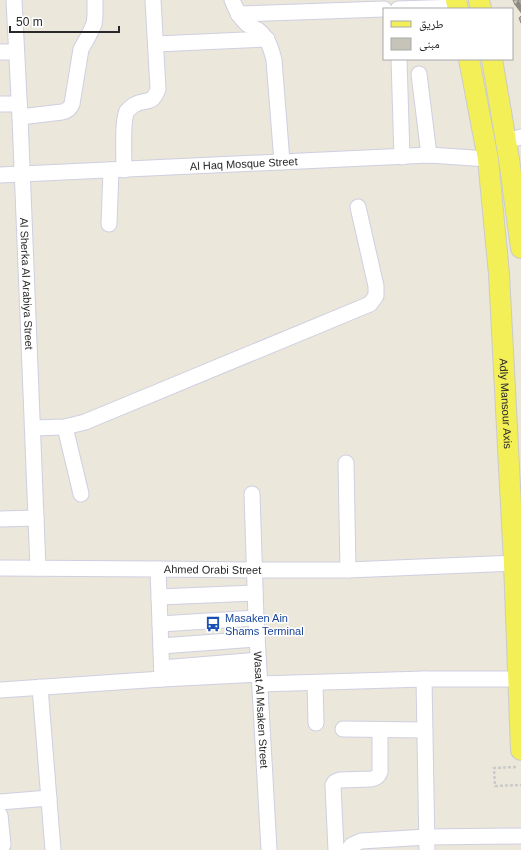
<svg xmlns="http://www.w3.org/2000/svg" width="521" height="850" font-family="Helvetica,'Noto Naskh Arabic',sans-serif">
  <rect width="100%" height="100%" fill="#ebe7da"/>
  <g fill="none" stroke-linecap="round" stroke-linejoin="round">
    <defs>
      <g id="minor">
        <path id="s1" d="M14 0 20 117 38 568"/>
        <path d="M232 0C236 9 239 17 247 24 250 26 254 28 258 30 268 38 271 48 274 60L282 162"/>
        <path d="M398 9 458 7"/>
        <path d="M238 14 384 9"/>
        <path d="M156 44 267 39"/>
        <path d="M0 52H16"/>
        <path d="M399 59 402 157"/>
        <path d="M419 74 429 155"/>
        <path d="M0 104H19"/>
        <path d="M20 117 62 112C67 111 70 109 72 104L81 49 88 37 94 24 95 16V0"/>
        <path d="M506 141 521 137"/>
        <path d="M124 170C124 158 122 120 127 111 129 109 132 106 134 105 146 98 152 106 158 89L153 0"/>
        <path id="s2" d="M0 175 429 155 488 159"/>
        <path d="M109 224 111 170"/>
        <path d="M65 427 81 494"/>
        <path d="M33 428 65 427 85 422 370 304 376 296V286L358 207"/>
        <path d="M346 463 348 570"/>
        <path id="s3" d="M252 494 256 618 269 850"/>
        <path d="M0 519 36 518"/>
        <path d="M0 568 158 569"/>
        <path d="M159 597 255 593"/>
        <path d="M160 624 256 618"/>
        <path d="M161 646 257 639"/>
        <path d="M162 668 258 660"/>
        <path d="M162 679 259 674"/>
        <path d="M424 679 427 850"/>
        <path d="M315 683 316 723"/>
        <path d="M260 684 424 679H519"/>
        <path d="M40 687 53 850"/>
        <path id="s4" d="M0 690 162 679 158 569 254 570H348L514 563"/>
        <path d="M343 729 425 730"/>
        <path d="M0 802 49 798"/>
        <path d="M0 815 3 845"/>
        <path d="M336 850 333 785 335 782 340 780 371 779C376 778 378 777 380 772V730"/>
        <path d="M348 850 352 845 361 841 427 837 521 836"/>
      </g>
      <g id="major">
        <path d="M456 0 458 9"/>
        <path d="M479 0 481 9"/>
        <path id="s5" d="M469 59 488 159 499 274 514 563 521 750"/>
        <path d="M492 59 509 159 521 248"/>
      </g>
    </defs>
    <!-- minor casing -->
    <use href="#minor" stroke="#cfcfe2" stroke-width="17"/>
    <!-- major casing -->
    <use href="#major" stroke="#cbcbcb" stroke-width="22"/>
    <!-- path -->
    <path stroke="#cbcbcb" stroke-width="2.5" stroke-dasharray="3 2" stroke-linecap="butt" d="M516 767 494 768 495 786 521 785"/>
    <!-- minor -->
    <use href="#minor" stroke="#fff" stroke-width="15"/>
    <!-- major -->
    <use href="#major" stroke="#f2ef57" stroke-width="20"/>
  </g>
  <!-- wall -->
  <path fill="#aaa99f" d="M513 0H521V13L515 5Z"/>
  <!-- shaded-wall -->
  <path fill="#8b8982" d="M518 0 521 5V13L515 5Z"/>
  <!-- building -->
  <g fill="#c6c4b9" stroke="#8b8982">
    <path d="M513 0H519L515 5Z"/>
    <path d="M521 16V23L519 18Z"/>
  </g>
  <!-- icons -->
  <defs>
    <symbol id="bus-bare" viewBox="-9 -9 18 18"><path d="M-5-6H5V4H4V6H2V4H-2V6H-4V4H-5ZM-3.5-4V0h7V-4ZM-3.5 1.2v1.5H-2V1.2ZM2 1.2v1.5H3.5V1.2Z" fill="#1a4fb4" stroke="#fff" stroke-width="2.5" paint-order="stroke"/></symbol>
  </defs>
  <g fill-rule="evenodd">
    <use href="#bus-bare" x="202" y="613" width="22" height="22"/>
  </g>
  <g text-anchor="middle" stroke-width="3" stroke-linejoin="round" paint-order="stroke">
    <!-- street labels -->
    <g font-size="11" fill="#282828" stroke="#fff">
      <text dy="4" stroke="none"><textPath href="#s2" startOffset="244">Al Haq Mosque Street</textPath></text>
      <text dy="4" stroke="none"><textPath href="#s1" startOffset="284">Al Sherka Al Arabiya Street</textPath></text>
      <text dy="4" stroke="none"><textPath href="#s5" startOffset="347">Adly Mansour Axis</textPath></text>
      <text dy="4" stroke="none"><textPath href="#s4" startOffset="327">Ahmed Orabi Street</textPath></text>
      <text dy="4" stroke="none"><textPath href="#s3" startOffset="216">Wasat Al Msaken Street</textPath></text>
    </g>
    <!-- transit labels -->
    <g font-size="11" fill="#164399" stroke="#fff" text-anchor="start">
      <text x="225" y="622">Masaken Ain<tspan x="225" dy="13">Shams Terminal</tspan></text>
    </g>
  </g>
  <!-- legend -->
  <rect x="383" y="8" width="130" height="52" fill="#ffffff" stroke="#a9a9a9"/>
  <rect x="391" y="21" width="20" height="6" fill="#f2ef57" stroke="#a9a9a9"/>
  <text x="419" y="28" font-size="12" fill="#282828">طريق</text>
  <rect x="391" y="38" width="20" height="12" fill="#c6c4b9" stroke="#a9a9a9"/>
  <text x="419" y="48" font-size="12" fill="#282828">مبنى</text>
  <!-- scale -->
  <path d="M10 26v6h109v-6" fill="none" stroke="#282828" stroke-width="2"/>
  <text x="16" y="26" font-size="12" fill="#282828" stroke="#ffffff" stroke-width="3" paint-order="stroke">50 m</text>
</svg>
